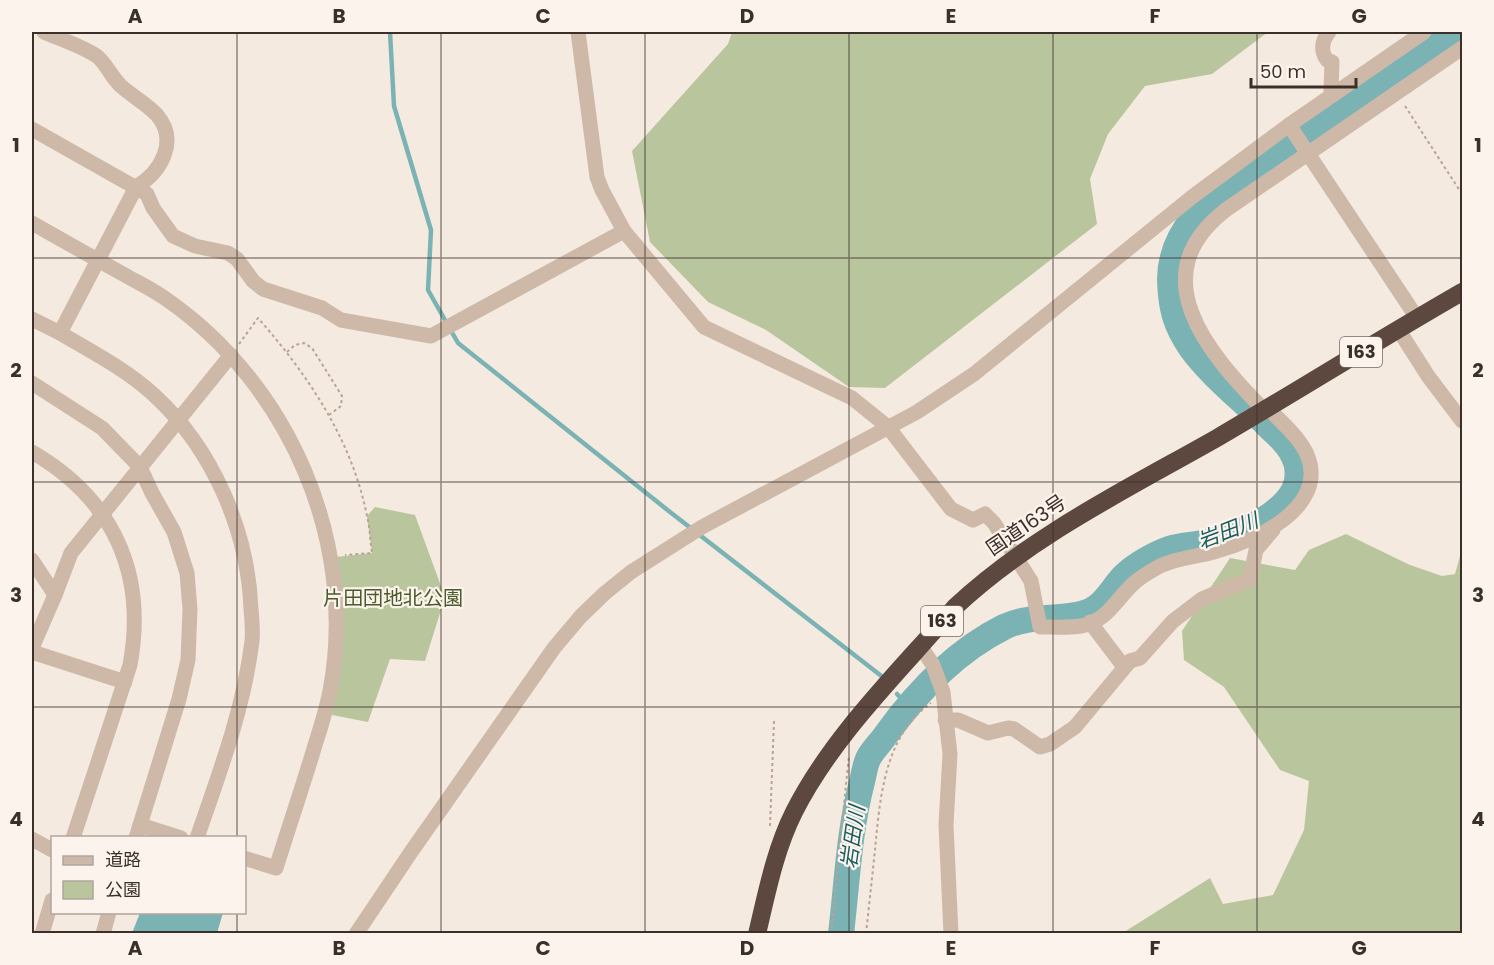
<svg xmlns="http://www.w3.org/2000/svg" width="1494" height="965" font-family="Poppins,'Noto Sans JP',sans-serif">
  <rect width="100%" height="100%" fill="#f5eadf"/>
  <!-- green -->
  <g fill="#b9c69d">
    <path d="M732 32H1268L1212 74 1145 86 1108 134 1090 179 1097 224 885 388 849 387 766 330 708 302 650 242 632 151 728 44Z"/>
    <path d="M375 507 415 515 445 597 425 661 390 659 368 722 332 715 342 646V608L336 557 372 553 367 516Z"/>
    <path d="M1346 534 1410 565 1442 576 1455 574 1462 549V933L1121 934 1210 878 1223 904 1273 895 1304 830 1309 781 1280 770 1224 687 1184 660 1182 631 1230 558 1295 570 1309 550Z"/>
  </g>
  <!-- water -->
  <path fill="#7bb3b5" d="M140 913V912L223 913 217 933H132Z"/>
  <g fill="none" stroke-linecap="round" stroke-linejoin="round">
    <!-- stream -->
    <g stroke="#7bb3b5" stroke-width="4.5">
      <path d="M390 32 394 106 431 230 428 290 458 343 670 512 884 678"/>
      <path d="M897 694 907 705"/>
    </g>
    <!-- river -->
    <path stroke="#7bb3b5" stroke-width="26" d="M841 934C847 883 849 831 862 782 864 774 865 764 869 757 873 750 880 743 885 736 916 693 956 651 1004 627 1032 613 1066 622 1092 610 1106 603 1113 587 1124 576 1135 565 1155 554 1169 549 1182 545 1197 545 1211 541 1239 534 1280 517 1294 490 1299 480 1299 465 1293 455 1288 444 1278 435 1269 427 1244 401 1213 378 1191 348 1175 325 1171 308 1170 280 1170 249 1186 222 1209 202L1457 32"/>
    <!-- path -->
    <g stroke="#bba393" stroke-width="2" stroke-dasharray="3 3" stroke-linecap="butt">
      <path d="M1405 106 1462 194"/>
      <path d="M239 344 258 318C308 375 352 440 367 516 370 528 370 541 372 553L345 555"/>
      <path d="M287 352 295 345 304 343 312 348 342 396 341 406 329 415"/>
      <path d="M770 826 774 721"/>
      <path d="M831 934 849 755"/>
      <path d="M866 934C869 906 872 878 875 850 880 798 884 736 931 703"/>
    </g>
    <!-- minor -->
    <g stroke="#ceb9a9" stroke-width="15">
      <path d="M578 32 597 177 602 190 624 231 704 327 852 398 888 427 951 509 973 520 985 514 994 523 1031 581 1040 627C1053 627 1068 628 1081 626 1106 622 1116 600 1133 584 1140 577 1151 571 1160 566 1178 557 1198 557 1217 551 1255 541 1327 508 1308 457 1301 438 1281 422 1268 408"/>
      <path d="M1329 32C1322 40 1320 51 1327 60L1332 62 1331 91 1333 95"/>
      <path d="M1289 125 1417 318"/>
      <path d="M32 129 147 194 153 208 173 236 195 246 228 253 237 259 253 281 263 289 322 308 341 320 431 336 624 231"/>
      <path d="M32 223C62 240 92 257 123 274 137 282 152 289 166 299 289 384 358 542 330 691 326 712 319 732 313 752 301 791 288 830 276 868L244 858"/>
      <path d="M32 319 60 333 136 187C161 172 179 141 157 115 147 104 132 96 121 86 112 78 107 65 98 57 87 48 58 38 44 32"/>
      <path d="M1398 329 1428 376 1462 421"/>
      <path d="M60 333C92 352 127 370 154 395 213 449 248 531 251 609 252 620 253 631 252 641 244 708 219 774 197 838"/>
      <path d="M32 383 102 428 140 467 152 493 174 532 187 573 190 609 188 660 179 699 136 838"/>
      <path d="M1264 410C1208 353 1140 275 1227 209L1462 48"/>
      <path d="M32 452C113 499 147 573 130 665L73 838"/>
      <path d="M32 560 55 595 32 648"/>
      <path d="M55 595 71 553 231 355"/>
      <path d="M1090 622 1124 667"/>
      <path d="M921 647 933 665 943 692 950 754 946 825 951 934"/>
      <path d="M32 652 125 682"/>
      <path d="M945 720H958L988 733 1008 728 1014 729 1040 747 1050 744 1075 727 1130 661 1140 658 1173 621 1202 599 1250 579 1256 550 1273 530"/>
      <path d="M140 825 181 838"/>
      <path d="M32 839 52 850"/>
      <path d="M42 934 52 900"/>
      <path d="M103 934 109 912"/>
      <path d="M356 934 411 852 554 648 581 616 605 593 631 572 702 527 917 412 974 374 1192 197 1289 125 1424 32"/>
    </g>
    <!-- highway -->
    <path stroke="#5d4840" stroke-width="18" d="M757 934C767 892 775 850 794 812 833 735 899 672 955 607 1031 536 1127 489 1217 438 1299 390 1380 339 1462 292"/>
  </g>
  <!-- grid -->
  <path fill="none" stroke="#3b2f29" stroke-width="1.5" stroke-opacity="0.55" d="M237 32V838M441 32V934M645 32V934M849 32V934M1053 32V934M1257 32V934M32 258H1462M32 482H1462M32 707H1462M237 912V934"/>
  <g text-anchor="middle" stroke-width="4.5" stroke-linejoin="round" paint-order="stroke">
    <!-- shield labels -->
    <g fill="#fcf4ec" stroke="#756a64" stroke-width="1.5">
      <rect x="1340" y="337" width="42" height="30" rx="4.5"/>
      <rect x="921" y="606" width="42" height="30" rx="4.5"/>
    </g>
    <g font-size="18" font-weight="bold" fill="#3b2f29">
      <text x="1361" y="358">163</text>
      <text x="942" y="627">163</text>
    </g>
    <!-- street labels -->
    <g font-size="20" fill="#3b2f29" stroke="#fcf4ec">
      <text transform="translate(1026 525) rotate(-34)" y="7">国道163号</text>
    </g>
    <!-- park labels -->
    <g font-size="20" fill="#4b5c2b" stroke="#fcf4ec">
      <text x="393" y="605">片田団地北公園</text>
    </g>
    <!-- water labels -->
    <g font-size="21" font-style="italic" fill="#1b5e61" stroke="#fcf4ec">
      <text transform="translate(1228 531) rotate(-21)" y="7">岩田川</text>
      <text transform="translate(853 837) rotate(-82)" y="7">岩田川</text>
    </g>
  </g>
  <!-- border -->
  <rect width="1494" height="965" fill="none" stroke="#fcf4ec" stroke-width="66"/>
  <!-- legend -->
  <rect x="51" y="836" width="195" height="78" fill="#fcf4ec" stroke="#afa59e" stroke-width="1.5"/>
  <rect x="63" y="856" width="30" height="9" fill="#ceb9a9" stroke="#afa59e" stroke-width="1.5"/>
  <text x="105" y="866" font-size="18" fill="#3b2f29">道路</text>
  <rect x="63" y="881" width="30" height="18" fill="#b9c69d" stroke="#afa59e" stroke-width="1.5"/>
  <text x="105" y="896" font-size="18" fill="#3b2f29">公園</text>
  <!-- scale -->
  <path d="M1251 78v9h105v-9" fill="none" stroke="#3b2f29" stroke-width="3"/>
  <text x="1260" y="78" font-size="18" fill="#3b2f29" stroke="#fcf4ec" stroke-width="4.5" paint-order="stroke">50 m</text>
  <rect x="33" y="33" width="1428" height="899" fill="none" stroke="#3b2f29" stroke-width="2"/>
  <g font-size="20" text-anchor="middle" font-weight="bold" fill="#3b2f29">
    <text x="135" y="23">A</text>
    <text x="339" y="23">B</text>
    <text x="543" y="23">C</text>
    <text x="747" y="23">D</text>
    <text x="951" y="23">E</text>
    <text x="1155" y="23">F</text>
    <text x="1359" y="23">G</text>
    <text x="16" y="152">1</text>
    <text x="1478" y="152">1</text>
    <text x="16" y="377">2</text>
    <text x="1478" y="377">2</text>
    <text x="16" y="602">3</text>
    <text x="1478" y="602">3</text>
    <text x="16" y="826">4</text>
    <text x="1478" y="826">4</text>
    <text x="135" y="955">A</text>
    <text x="339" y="955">B</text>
    <text x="543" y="955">C</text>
    <text x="747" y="955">D</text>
    <text x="951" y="955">E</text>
    <text x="1155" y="955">F</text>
    <text x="1359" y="955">G</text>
  </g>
</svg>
